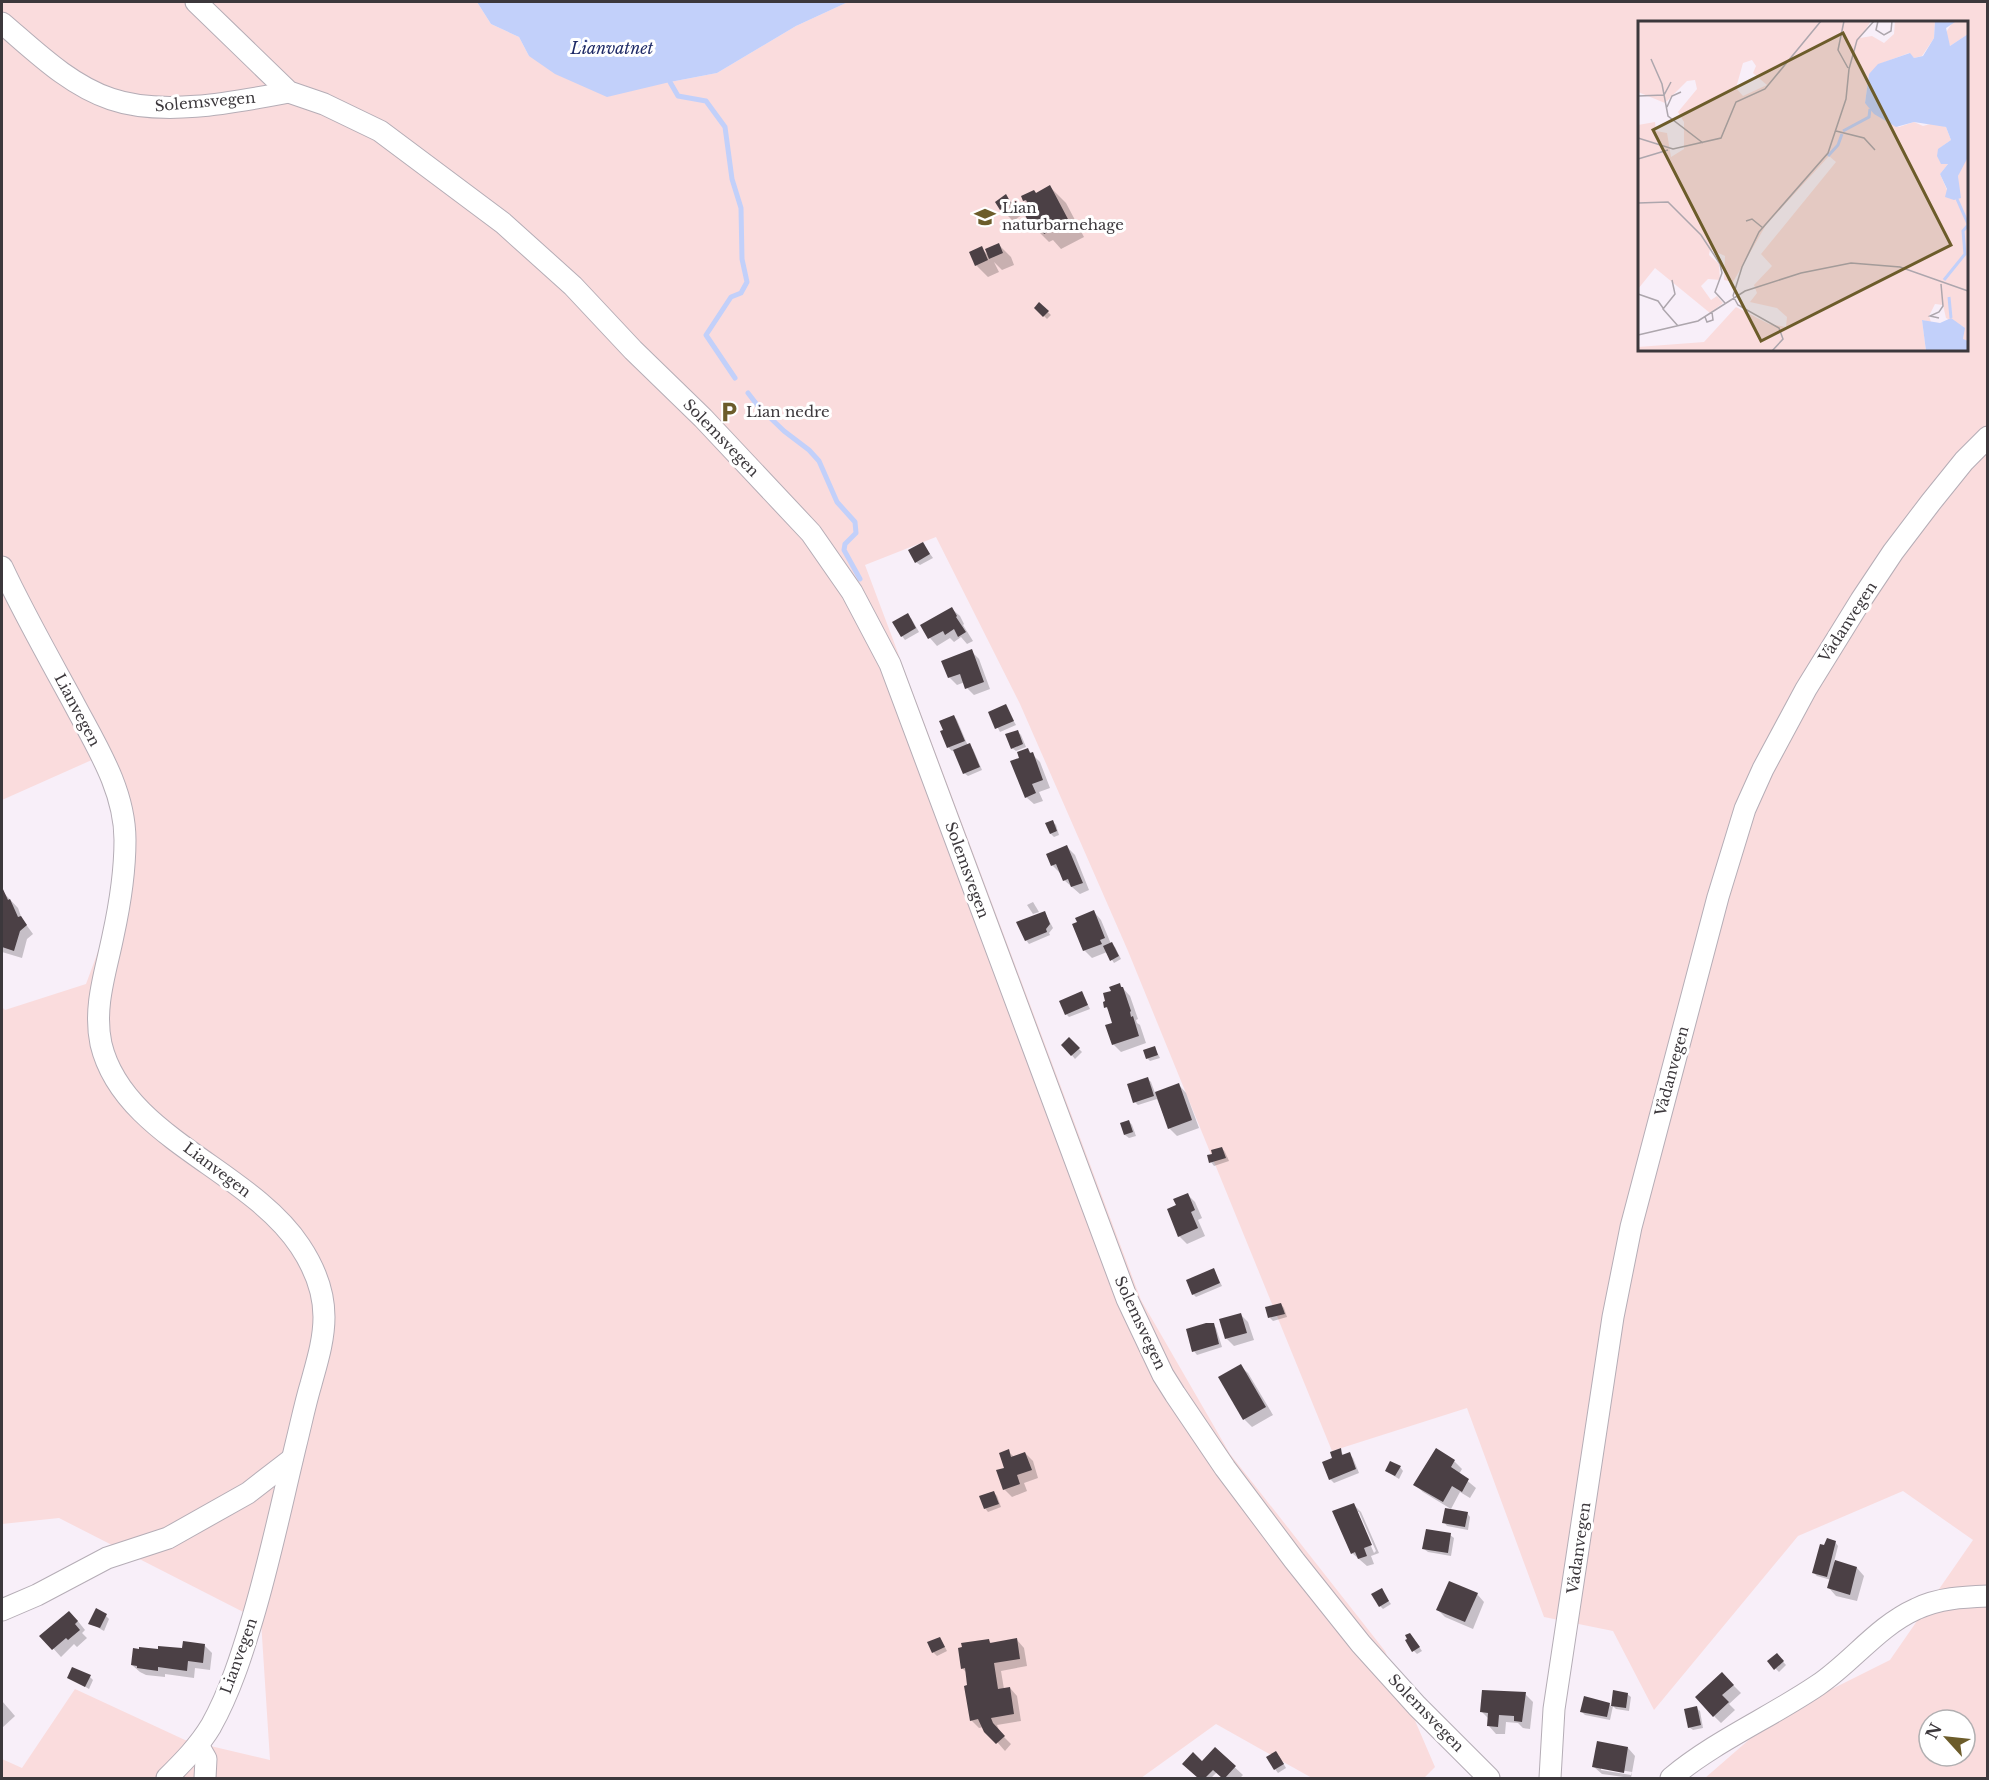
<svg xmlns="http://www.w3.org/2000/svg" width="1989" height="1780" font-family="'Libre Baskerville',serif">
  <rect width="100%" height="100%" fill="#f8eff9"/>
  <!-- green -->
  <path fill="#fadcdd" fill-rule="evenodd" d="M2 2H477L491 24 519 37 529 56 670 82 717 73 796 26 848 2H1987V1778H1705L1774 1718 1890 1660 1973 1540 1903 1491 1798 1536 1654 1710 1613 1631 1544 1617 1467 1408 1332 1451 1128 951 1020 704 936 537 865 565 1141 1300 1230 1454 1385 1651 1435 1767 1424 1778H1312L1216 1724 1141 1778H2V1759L22 1768 75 1689 185 1740 270 1760 261 1621 59 1518 2 1524V1007L5 1010 86 984 112 914 116 814 94 759 2 800ZM1640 22H1966V350H1640ZM1929 1720H1965V1756H1929Z"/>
  <!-- water -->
  <path fill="#c2d0fa" d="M473 2H848L796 26 717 73 670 82 607 97 555 74 529 56 519 37 491 24 477 2Z"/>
  <!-- shadow -->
  <g fill="#0003" fill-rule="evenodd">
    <path d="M1050 187 1066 203 1084 237 1061 249 1053 240 1049 242 1033 226 1026 213 1033 210 1024 200Z"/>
    <path d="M1006 196 1022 215 1013 221 1001 209Z"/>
    <path d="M999 245 1011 257 1014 265 1002 270 994 262 999 272 988 277 976 265 981 248 989 256Z"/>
    <path d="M1039 304 1051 315 1047 319 1036 308Z"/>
    <path d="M923 544 933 558 920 565 916 562Z"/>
    <path d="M952 609 960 616 964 624 963 625 973 641 967 644 961 637 954 642 950 638 937 646 930 638 922 626Z"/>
    <path d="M911 618 919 632 905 640 902 636Z"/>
    <path d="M971 651 979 659 990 689 974 695 967 688 965 682 957 685 949 677Z"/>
    <path d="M1005 706 1016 725 1000 732 990 713Z"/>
    <path d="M954 716 957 720 968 746 973 749 982 770 968 776 964 773 955 750 952 751 949 748 942 732Z"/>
    <path d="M1017 731 1021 735 1026 747 1016 751 1012 748Z"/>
    <path d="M1028 750 1040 762 1050 788 1039 792 1043 801 1034 804 1026 797 1021 759Z"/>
    <path d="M1053 822 1056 825 1059 835 1054 837 1051 834Z"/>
    <path d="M1067 847 1075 855 1089 890 1080 894 1064 880 1061 873H1060L1052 865Z"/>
    <path d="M2 891 18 908 22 919 33 934 27 939 22 958 2 952Z"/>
    <path d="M1033 902 1039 912 1033 914 1027 905Z"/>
    <path d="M1094 912 1101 920 1111 944 1115 947 1121 959 1114 963 1107 952 1092 958 1084 950Z"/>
    <path d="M1045 913 1053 928 1049 933 1050 935 1029 944 1026 940Z"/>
    <path d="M1120 985 1130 996 1138 1019 1136 1020 1137 1023 1140 1025 1146 1043 1121 1052 1113 1044 1114 1023 1110 1012 1106 1007 1112 992Z"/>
    <path d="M1082 993 1090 1009 1069 1017 1066 1014Z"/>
    <path d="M1069 1039 1082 1052 1075 1059 1063 1045Z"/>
    <path d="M1155 1048 1160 1058 1150 1061 1147 1058Z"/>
    <path d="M1147 1078 1151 1082 1155 1093 1179 1085 1186 1093 1199 1128 1177 1136 1169 1128 1157 1099 1138 1105 1135 1102Z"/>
    <path d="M1129 1121 1132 1125 1136 1136 1129 1138 1125 1135Z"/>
    <path d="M1222 1148 1225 1152 1229 1161 1214 1166 1211 1162Z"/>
    <path d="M1188 1195 1195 1202 1202 1218 1198 1220 1205 1236 1187 1244 1179 1236 1178 1206Z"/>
    <path d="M1214 1270 1222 1286 1196 1297 1193 1294Z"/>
    <path d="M1281 1304 1284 1308 1287 1317 1273 1321 1270 1318Z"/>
    <path d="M1241 1315 1248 1322 1254 1340 1234 1346 1226 1338Z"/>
    <path d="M1213 1324 1216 1328 1222 1347 1197 1355 1194 1351Z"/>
    <path d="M1240 1366 1248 1373 1273 1415 1252 1427 1245 1420 1220 1377Z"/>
    <path d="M1340 1450 1344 1456 1349 1454 1353 1458 1359 1473 1334 1483 1330 1479 1334 1459Z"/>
    <path d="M1008 1451 1014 1457 1025 1453 1033 1461 1038 1478 1024 1483 1027 1491 1012 1497 1004 1489Z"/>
    <path d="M1454 1461 1462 1469 1459 1474 1476 1488 1470 1498 1460 1492 1451 1509 1423 1492 1415 1485Z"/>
    <path d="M1400 1467 1403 1471 1399 1479 1386 1471Z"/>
    <path d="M994 1493 997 1496 1001 1507 988 1512 985 1508Z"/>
    <path d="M1354 1505 1361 1512 1379 1553 1371 1556 1374 1564 1367 1566 1352 1553ZM1356 1512H1359L1376 1551 1374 1553Z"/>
    <path d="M1467 1513 1470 1517 1468 1530 1447 1526 1444 1522Z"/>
    <path d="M1450 1535 1454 1538 1451 1556 1428 1552 1424 1549Z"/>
    <path d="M1835 1542 1838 1546 1834 1562 1857 1568 1864 1576 1857 1601 1836 1596 1829 1588 1831 1580 1817 1576 1814 1573Z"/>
    <path d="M1381 1590 1391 1604 1383 1609 1380 1606Z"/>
    <path d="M1477 1594 1484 1602 1473 1629 1445 1617 1438 1610Z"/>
    <path d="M106 1616 109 1619 104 1631 90 1623Z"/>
    <path d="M77 1620 85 1630 82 1633 87 1638 77 1647 74 1644 61 1657 42 1636Z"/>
    <path d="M940 1638 947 1651 937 1656 933 1652Z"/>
    <path d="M1413 1638 1422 1651 1417 1654 1414 1651Z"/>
    <path d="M988 1640 992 1644 1017 1640 1024 1648 1027 1666 1001 1671 1004 1689 1010 1688 1017 1696 1021 1721 997 1725 1000 1733 1011 1744 1005 1751 984 1727 979 1728 971 1720 967 1673 962 1668Z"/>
    <path d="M204 1645 212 1653 210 1670 195 1668 194 1678 165 1674V1677L146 1675 140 1672 132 1665Z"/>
    <path d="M1777 1655 1786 1665 1779 1672 1769 1662Z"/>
    <path d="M1722 1674 1741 1693 1729 1704 1735 1710 1721 1723 1714 1716Z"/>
    <path d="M69 1677H90L93 1680 89 1689Z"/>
    <path d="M1615 1692 1627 1694 1631 1697 1629 1711 1616 1709 1613 1706 1610 1720 1585 1715 1582 1712 1609 1704 1612 1707Z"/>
    <path d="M1525 1694 1533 1702 1530 1729 1523 1728 1518 1723 1506 1722 1505 1734H1496L1489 1726V1719L1482 1712Z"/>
    <path d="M2 1701 15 1716 2 1728Z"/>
    <path d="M1696 1708 1700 1711 1703 1728 1693 1730 1689 1727Z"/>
    <path d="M1628 1748 1635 1756 1631 1778 1602 1774 1594 1767ZM1601 1767 1632 1772 1631 1775 1601 1770Z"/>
    <path d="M1215 1749 1243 1775 1240 1778H1223L1217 1772 1211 1778H1200L1185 1764 1208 1768Z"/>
    <path d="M1279 1756 1286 1768 1278 1773 1275 1769Z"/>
  </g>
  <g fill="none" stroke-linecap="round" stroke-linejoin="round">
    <!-- stream -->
    <g stroke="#c2d0fa" stroke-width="5">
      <path d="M670 82 678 96 706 101 725 127 732 179 741 208 742 259 747 282 741 293 731 297 706 335 735 378"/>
      <path d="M748 393 758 406 784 431 809 450 819 461 837 502 855 522 856 533 845 544 844 550 860 579"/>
    </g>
  </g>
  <!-- building -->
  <g fill="#4b4045">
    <path d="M1050 185 1069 221 1044 234 1039 223 1031 227 1024 213 1031 209 1026 200 1023 201 1021 196 1034 190 1036 193Z"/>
    <path d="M1006 194 1011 203 1000 210 995 202Z"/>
    <path d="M999 243 1003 253 989 259 985 249Z"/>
    <path d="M982 246 988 260 975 266 969 252Z"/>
    <path d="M1039 302 1049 311 1043 317 1034 308Z"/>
    <path d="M923 542 930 554 915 563 908 550Z"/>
    <path d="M952 607 957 616 956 617 966 632 958 637 954 629 945 635 943 631 928 639 920 625Z"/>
    <path d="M908 613 916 628 901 637 892 622Z"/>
    <path d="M972 649 984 682 965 689 960 674 948 678 941 661Z"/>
    <path d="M1006 704 1014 721 995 729 988 712Z"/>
    <path d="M954 715 965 741 947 748 940 731 943 730 939 721Z"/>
    <path d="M1018 730 1023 744 1011 749 1005 734Z"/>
    <path d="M970 743 980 767 963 774 953 750Z"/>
    <path d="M1028 748 1030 753 1033 752 1043 780 1032 784 1036 793 1025 798 1010 761 1019 758 1017 752Z"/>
    <path d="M1053 820 1057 831 1050 834 1045 823Z"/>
    <path d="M1067 845 1083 883 1071 887 1068 879 1063 881 1056 864 1051 866 1046 854Z"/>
    <path d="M2 887 8 900 10 899 18 917 21 916 27 925 20 931 14 951 2 947Z"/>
    <path d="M1094 910 1105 938 1100 940 1102 944 1083 951 1072 924 1077 922 1075 918Z"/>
    <path d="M1045 911 1050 924 1046 929 1047 932 1025 941 1016 922Z"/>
    <path d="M1112 942 1119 956 1110 961 1103 946Z"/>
    <path d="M1120 983 1121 987H1123L1131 1011 1130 1012 1131 1017 1133 1016 1139 1036 1112 1045 1105 1025 1112 1023 1107 1007 1104 1008 1103 1002 1105 1001 1103 993 1111 991 1109 987Z"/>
    <path d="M1082 991 1088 1005 1065 1015 1059 1001Z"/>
    <path d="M1069 1037 1080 1048 1071 1056 1061 1045Z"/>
    <path d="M1155 1046 1158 1055 1146 1059 1143 1050Z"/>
    <path d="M1148 1077 1154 1096 1133 1103 1127 1084Z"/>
    <path d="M1179 1083 1192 1120 1168 1129 1155 1092Z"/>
    <path d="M1129 1120 1133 1132 1124 1135 1120 1123Z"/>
    <path d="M1222 1147 1226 1158 1209 1163 1207 1155 1212 1154 1211 1150Z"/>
    <path d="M1188 1193 1195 1210 1191 1212 1198 1228 1178 1237 1167 1209 1176 1205 1173 1199Z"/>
    <path d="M1214 1268 1220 1283 1192 1295 1186 1280Z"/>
    <path d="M1281 1303 1285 1314 1268 1318 1265 1307Z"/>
    <path d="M1241 1313 1247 1333 1225 1339 1219 1319Z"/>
    <path d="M1206 1323H1214L1219 1344 1192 1352 1186 1329Z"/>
    <path d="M1241 1364 1266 1407 1243 1420 1218 1377Z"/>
    <path d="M1341 1448 1342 1455 1350 1452 1356 1469 1329 1480 1322 1462 1332 1458 1330 1452Z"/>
    <path d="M1436 1448 1455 1460 1451 1467 1469 1479 1462 1492 1452 1486 1443 1502 1413 1485Z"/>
    <path d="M1009 1449 1011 1457 1025 1452 1032 1470 1017 1475 1020 1484 1003 1490 996 1470 1004 1468 999 1453Z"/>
    <path d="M1390 1461 1401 1466 1395 1476 1385 1471Z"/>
    <path d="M994 1491 999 1504 984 1509 979 1496Z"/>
    <path d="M1354 1503 1372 1545 1364 1548 1367 1556 1358 1559 1355 1552 1351 1554 1332 1511Z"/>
    <path d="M1445 1508 1468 1512 1465 1527 1442 1523Z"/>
    <path d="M1426 1529 1451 1533 1448 1553 1422 1549Z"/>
    <path d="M1827 1538 1836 1541 1827 1577 1812 1573 1820 1544 1824 1545Z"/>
    <path d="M1835 1560 1857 1567 1850 1595 1827 1588Z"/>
    <path d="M1449 1581 1478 1593 1465 1622 1436 1610Z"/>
    <path d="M1382 1588 1389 1601 1379 1607 1371 1594Z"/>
    <path d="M96 1608 107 1614 100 1628 88 1624Z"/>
    <path d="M69 1611 78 1621 75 1624 80 1630 68 1640 66 1638 52 1650 39 1636Z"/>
    <path d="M1410 1633 1420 1647 1412 1652 1405 1640 1407 1639 1405 1635Z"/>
    <path d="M940 1637 945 1647 932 1653 927 1642Z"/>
    <path d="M1017 1638 1020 1659 994 1663 998 1689 1010 1687 1014 1714 991 1718 993 1723 1005 1736 996 1744 984 1732 978 1719 970 1721 964 1686 967 1685 965 1668 961 1669 958 1648 962 1647 961 1643 989 1639 990 1643Z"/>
    <path d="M183 1641 205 1644 203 1663 188 1661 187 1671 158 1667V1671L137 1668V1666L131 1665 133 1648 139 1649V1647L158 1649V1646L182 1648Z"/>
    <path d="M1777 1653 1784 1661 1774 1670 1767 1661Z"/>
    <path d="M72 1667 91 1675 85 1687 67 1678Z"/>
    <path d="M1722 1672 1734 1685 1722 1695 1729 1702 1713 1717 1695 1697Z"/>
    <path d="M1482 1690 1526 1692 1522 1722 1514 1721V1716L1499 1715 1498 1727 1487 1726 1488 1713 1480 1712Z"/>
    <path d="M1613 1690 1628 1693 1626 1708 1611 1706Z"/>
    <path d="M1584 1696 1610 1703 1607 1717 1580 1712Z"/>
    <path d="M1697 1706 1701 1725 1688 1728 1684 1709Z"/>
    <path d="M1597 1741 1628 1747 1624 1773 1592 1767Z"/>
    <path d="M1215 1747 1236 1766 1225 1778H1222L1213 1770 1205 1778H1198L1182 1764 1193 1752 1202 1761Z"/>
    <path d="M1276 1751 1284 1764 1274 1770 1266 1757Z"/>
  </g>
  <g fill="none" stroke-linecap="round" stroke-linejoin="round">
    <defs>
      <g id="minor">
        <path d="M196 2 289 92 324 104 380 131 503 223 573 286 633 350 703 418 811 533 852 592 890 664 1127 1299 1163 1375 1175 1394 1225 1468 1294 1560 1361 1644 1417 1706 1489 1778"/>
        <path d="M2 23C35 51 69 85 111 99 163 117 236 102 289 92"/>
        <path d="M2 567C23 612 48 656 72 700 95 744 125 789 125 840 125 872 120 904 113 936 106 971 93 1007 101 1044 123 1137 249 1169 300 1246 314 1267 324 1291 324 1317 324 1340 317 1362 311 1384 305 1404 301 1424 296 1444 282 1502 270 1560 253 1617 242 1654 230 1692 211 1726 199 1746 183 1762 167 1778"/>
        <path d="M2 1610 37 1595 107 1558 168 1538 248 1493 292 1459"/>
        <path d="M198 1745 206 1759 205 1778"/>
        <path d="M1550 1778 1554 1709 1613 1317 1631 1227 1718 897 1745 809 1763 769 1806 689 1861 600 1893 552 1931 502 1964 461 1988 437"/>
        <path d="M1671 1778C1715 1741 1771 1717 1818 1685 1852 1662 1878 1626 1916 1609 1939 1598 1963 1597 1988 1596"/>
      </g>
    </defs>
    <!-- minor casing -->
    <use href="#minor" stroke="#b5adb6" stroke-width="23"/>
    <!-- minor -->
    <use href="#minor" stroke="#fff" stroke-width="21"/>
  </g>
  <!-- icons -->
  <defs>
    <symbol id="school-bare" viewBox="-9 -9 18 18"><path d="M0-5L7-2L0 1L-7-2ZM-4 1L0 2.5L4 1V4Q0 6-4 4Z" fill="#6c5c2a" stroke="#fff" stroke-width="2.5" paint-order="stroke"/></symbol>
    <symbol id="parking-bare" viewBox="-9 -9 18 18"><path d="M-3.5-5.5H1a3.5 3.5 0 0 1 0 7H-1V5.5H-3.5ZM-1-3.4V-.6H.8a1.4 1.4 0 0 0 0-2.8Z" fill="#6c5c2a" stroke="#fff" stroke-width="2.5" paint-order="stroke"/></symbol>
  </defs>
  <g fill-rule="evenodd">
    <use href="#school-bare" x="970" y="202" width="30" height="30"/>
    <use href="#parking-bare" x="714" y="397" width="30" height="30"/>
  </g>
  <g text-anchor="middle" stroke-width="6" stroke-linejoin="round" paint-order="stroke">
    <!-- street labels -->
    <g font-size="15" fill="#3c383c" stroke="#fff">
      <text transform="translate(205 102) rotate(-5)" y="5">Solemsvegen</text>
      <text transform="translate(721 438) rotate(46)" y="5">Solemsvegen</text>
      <text transform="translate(1848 622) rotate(-57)" y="5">Vådanvegen</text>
      <text transform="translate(77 710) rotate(62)" y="5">Lianvegen</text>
      <text transform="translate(967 870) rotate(70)" y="5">Solemsvegen</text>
      <text transform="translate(1672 1071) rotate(-75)" y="5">Vådanvegen</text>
      <text transform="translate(217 1170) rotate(37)" y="5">Lianvegen</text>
      <text transform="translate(1140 1323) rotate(65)" y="5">Solemsvegen</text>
      <text transform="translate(1579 1548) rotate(-82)" y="5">Vådanvegen</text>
      <text transform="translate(239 1656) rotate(-70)" y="5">Lianvegen</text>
      <text transform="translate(1426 1713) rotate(46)" y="5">Solemsvegen</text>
    </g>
    <!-- poi labels -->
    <g font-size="15" fill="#3c383c" stroke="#fff" text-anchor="start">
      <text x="1002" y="213">Lian<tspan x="1002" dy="17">naturbarnehage</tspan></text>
      <text x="746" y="417">Lian nedre</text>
    </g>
    <!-- water labels -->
    <g font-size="16" font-style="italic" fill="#1e2a66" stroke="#fff">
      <text x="612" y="54">Lianvatnet</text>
    </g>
  </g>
  <!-- overview -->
  <g transform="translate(1638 21)">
    <rect width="330" height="330" fill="#f8eff9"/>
    <path d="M0 0H233L222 17 234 15 246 22 256 13 257 0H297L296 17 284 35 276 37 271 32 244 42 231 53 227 82 252 103 261 106 276 101 285 105 296 102 308 106 313 119 302 127 310 143 302 153 312 176 321 177 320 155 330 128V320L325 319 326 306 308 297 305 284 297 283 291 295 293 301 284 299 288 330H0V326L66 321 98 286 131 303 148 306 149 296 139 287 112 281 119 272 116 264 134 245 123 233 198 141 191 135 128 204 95 261 86 259 87 235 72 228 71 234 81 243 82 259 70 258 63 265 73 279 79 275 85 282 72 292 17 247 0 268V104L17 101 18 110 29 112 33 136 46 128V101L40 91 59 68 57 59 49 60 27 82 0 71ZM114 39 118 45 115 52 129 64 105 75 98 67 105 42ZM310 0H330V13L312 25 307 13 314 2Z" fill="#fadcdd" fill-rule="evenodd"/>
    <path d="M297 0 317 1 308 7 312 25 330 13 329 138 320 155 323 177 316 179 307 176 309 168 302 153 310 143H303L299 135 300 128 313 119 308 106 276 101 258 106 236 93 227 82 231 53 240 43 272 32 276 37 285 35 296 17ZM313 297 327 307 325 318 330 320V330H288L284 299 302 302Z" fill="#c2d0fa"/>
    <path fill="none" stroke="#c2d0fa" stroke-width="3" d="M205 110 231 96 232 88M190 135 200 124 204 113M319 178 330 203M306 259 327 233 325 210 330 204M311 276 313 297"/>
    <path fill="none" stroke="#ada6ad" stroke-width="1.5" d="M206 0 200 29 210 47M240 0 238 9 246 14 253 10 254 0M13 38 24 63 30 95 65 122M0 75 26 74 33 61M29 86 34 75 43 71M198 110 226 117 237 129M0 117 35 128 83 117 98 81 127 68 183 0M0 138 30 129M0 182 30 181 63 214 82 243 84 252 77 271 87 282M108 200 114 198 125 207M34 259 37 273 25 288 40 305M0 273 20 280 25 287M95 275 104 246 121 211 190 132 208 78 211 48 219 19 236 0M95 275 100 284 141 307 145 318 134 330M67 296 69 301 75 299 74 291M301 297 292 295 301 291 305 285 303 263M0 314 60 300 107 270 163 252 213 242 262 246 330 270"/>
    <path fill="#6c5c2a" fill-opacity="0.15" stroke="#6c5c2a" stroke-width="3" d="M205 12 313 224 123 320 15 109Z"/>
    <rect width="330" height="330" fill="none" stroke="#3c383c" stroke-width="3"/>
  </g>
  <!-- border -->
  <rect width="1989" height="1780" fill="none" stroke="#3c383c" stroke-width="6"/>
  <!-- north arrow -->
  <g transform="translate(1947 1738) rotate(297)"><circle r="28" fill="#ffffff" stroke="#b1afb1" stroke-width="1.5"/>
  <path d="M0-4.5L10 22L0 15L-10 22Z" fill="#6c5c2a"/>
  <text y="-9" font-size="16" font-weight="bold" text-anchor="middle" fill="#3c383c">N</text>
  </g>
</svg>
